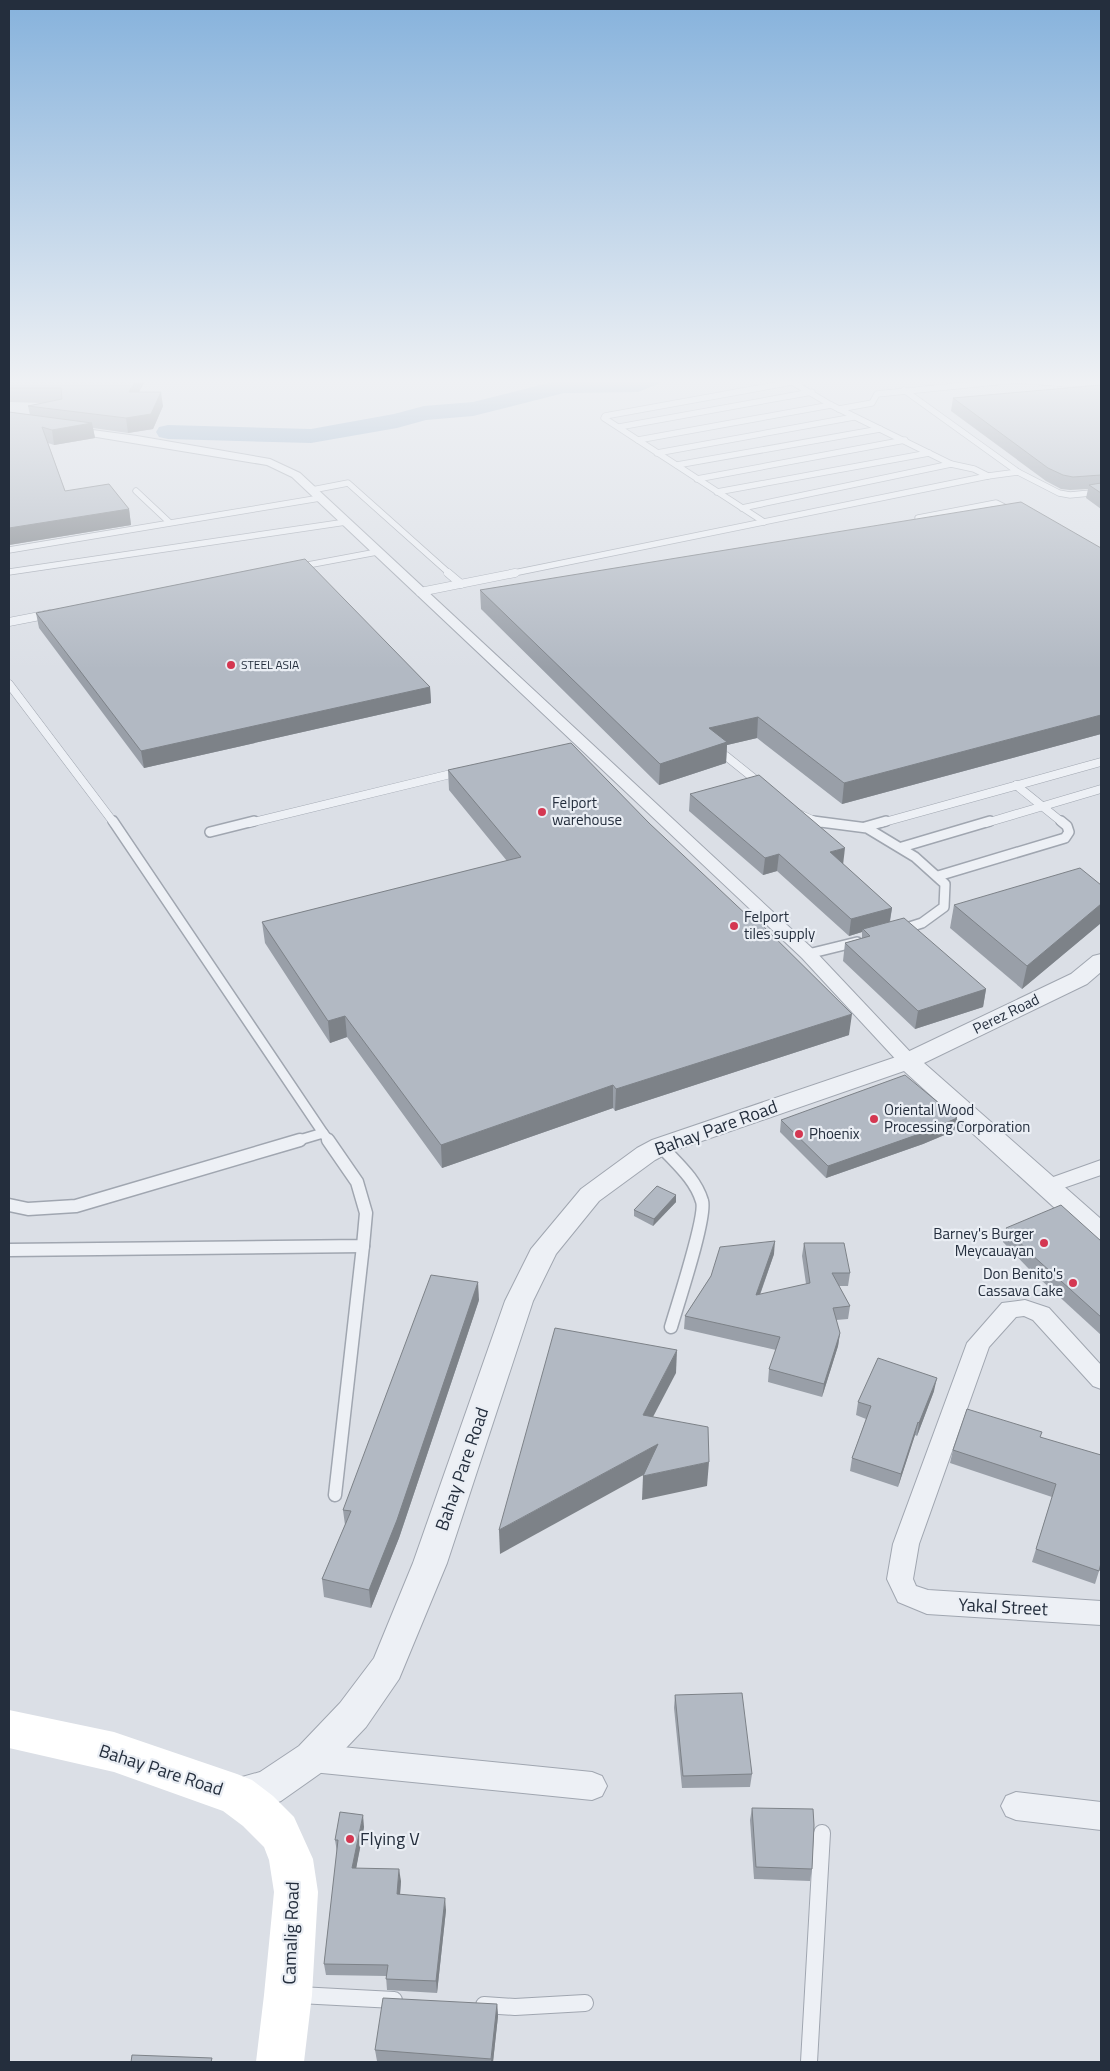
<svg xmlns="http://www.w3.org/2000/svg" width="1110" height="2071" font-family="'Titillium Web',sans-serif">
  <rect width="100%" height="100%" fill="#dbdfe6"/>
  <g fill="none" stroke-linecap="round" stroke-linejoin="round">
    <!-- river -->
    <path fill="#93aec9" fill-rule="evenodd" d="M564 379H662L658 384 638 392 564 393 473 416 426 420 397 428 311 443 168 439 159 437 156 432 159 427 168 425 311 429 394 414 424 406 473 402Z"/>
    <defs>
      <g id="service-far4">
        <path d="M904 390 1018 472"/>
        <path d="M839 409 872 403 877 394 1016 380 1069 384 1101 382"/>
        <path d="M619 427 812 392"/>
        <path d="M638 440 831 405"/>
        <path d="M657 453 854 417"/>
        <path d="M677 465 880 429"/>
        <path d="M697 479 905 440"/>
        <path d="M312 490 348 483 450 574"/>
        <path d="M136 491 169 522"/>
        <path d="M717 492 929 453"/>
        <path d="M742 508 951 464"/>
        <path d="M918 518 996 503 1012 511"/>
        <path d="M764 522 604 418 605 416 792 382 831 405 951 464 974 469 988 476"/>
        <path d="M9 550 320 498"/>
        <path d="M297 567 377 552"/>
        <path d="M9 572 346 522"/>
        <path d="M509 574 988 476 1018 472 1059 493 1070 495 1101 492"/>
      </g>
      <g id="service-far3">
        <path d="M448 573 461 584"/>
        <path d="M420 592 515 573"/>
        <path d="M9 622 50 614"/>
        <path d="M9 684 114 823"/>
        <path d="M726 756 762 785"/>
        <path d="M1016 785 1063 823"/>
        <path d="M799 814 819 823"/>
        <path d="M249 823 459 772"/>
        <path d="M881 823 1101 762"/>
        <path d="M986 823 1101 789"/>
      </g>
      <g id="service-far2">
        <path d="M113 821 323 1133 296 1141"/>
        <path d="M813 821 867 828 915 857 945 884 944 907 922 923 900 930"/>
        <path d="M865 827 886 821"/>
        <path d="M210 832 254 821"/>
        <path d="M902 847 990 821"/>
        <path d="M938 876 1065 838 1069 832 1067 826 1061 821"/>
        <path d="M808 954 857 942"/>
        <path d="M323 1133 329 1141"/>
      </g>
      <g id="service-far1">
        <path d="M661 1146C676 1163 695 1178 702 1201 707 1216 677 1306 671 1327"/>
        <path d="M9 1205 28 1209 76 1206 300 1140"/>
        <path d="M9 1250 363 1246 366 1213 357 1182 328 1140"/>
        <path d="M335 1495 363 1246"/>
      </g>
      <g id="service">
        <path d="M299 1995 394 2000"/>
        <path d="M484 2005 515 2007 585 2003"/>
        <path d="M809 2062 822 1833"/>
      </g>
      <g id="minor">
        <path d="M70 427 137 436 270 459 300 473 814 950 915 1057 918 1061 915 1065 908 1067 901 1065 802 958 292 477 267 465 66 432 65 430 66 428Z"/>
        <path d="M1101 1160V1175L1049 1193 1042 1191 1039 1186 1042 1181Z"/>
        <path d="M1025 1300 1049 1308 1101 1365V1389L1093 1386 1033 1320 1024 1316 1016 1317 989 1347 919 1544 913 1579 916 1586 928 1590 1101 1601V1625L927 1614 898 1602 887 1579 893 1544 967 1343 1002 1303Z"/>
        <path d="M312 1744 592 1772 602 1776 607 1786 602 1796 592 1800 312 1772 302 1768 298 1758 302 1748Z"/>
        <path d="M1016 1792 1101 1802V1830L1016 1820 1006 1816 1001 1806 1006 1796Z"/>
      </g>
      <path id="tertiary" d="M1101 954V972L1087 984 924 1063 1101 1219V1244L1091 1241 904 1071 670 1152 655 1160 599 1201 556 1254 533 1301 447 1563 399 1679 366 1727 325 1770 281 1801 268 1806 237 1813 224 1808 218 1795 224 1782 260 1772 299 1746 340 1703 374 1658 413 1563 505 1301 531 1249 581 1189 637 1148 652 1140 899 1056 1071 974 1093 956Z"/>
    </defs>
    <!-- service-far4 casing -->
    <use href="#service-far4" stroke="#a0a6b0" stroke-width="7"/>
    <!-- service-far3 casing -->
    <use href="#service-far3" stroke="#a0a6b0" stroke-width="9"/>
    <!-- service-far2 casing -->
    <use href="#service-far2" stroke="#a0a6b0" stroke-width="12"/>
    <!-- service-far1 casing -->
    <use href="#service-far1" stroke="#a0a6b0" stroke-width="15"/>
    <!-- service casing -->
    <use href="#service" stroke="#a0a6b0" stroke-width="18"/>
    <!-- minor casing -->
    <use href="#minor" stroke="#a0a6b0" stroke-width="2"/>
    <!-- tertiary casing -->
    <use href="#tertiary" stroke="#a0a6b0" stroke-width="2"/>
    <!-- service-far4 -->
    <use href="#service-far4" stroke="#edf0f5" stroke-width="5.5"/>
    <!-- service-far3 -->
    <use href="#service-far3" stroke="#edf0f5" stroke-width="8"/>
    <!-- service-far2 -->
    <use href="#service-far2" stroke="#edf0f5" stroke-width="9"/>
    <!-- service-far1 -->
    <use href="#service-far1" stroke="#edf0f5" stroke-width="12"/>
    <!-- service -->
    <use href="#service" stroke="#edf0f5" stroke-width="16"/>
    <!-- minor -->
    <use href="#minor" fill="#edf0f5" fill-rule="evenodd"/>
    <!-- tertiary -->
    <use href="#tertiary" fill="#edf0f5" fill-rule="evenodd"/>
    <!-- secondary -->
    <path fill="#fff" fill-rule="evenodd" d="M9 1710 114 1732 237 1774 252 1780 273 1796 294 1817 313 1859 318 1892 312 1995 304 2062H256L264 1995 274 1892 269 1860 264 1847 243 1826 223 1811 114 1772 9 1748Z"/>
  </g>
  <!-- wall -->
  <g fill="#999fa8">
    <path d="M9 379H146L139 392 163 406 153 429 128 433 93 428 95 438 54 445 48 443 65 491 129 509 131 525 9 545V412L30 415 28 406 43 403 9 402Z"/>
    <path d="M1101 385V509L1086 498 1088 489 1070 490 1061 489 1046 481 951 411 953 398Z"/>
    <path d="M1101 548V734L842 804 757 738 727 745 726 763 659 785 481 609 480 590Z"/>
    <path d="M36 613 430 687 431 703 144 768 39 628Z"/>
    <path d="M448 770 849 1035 615 1111 613 1108 442 1168 347 1037 330 1043 265 943 262 922 507 861 449 790Z"/>
    <path d="M690 794 843 864 892 908 890 922 986 989 983 1007 915 1029 843 961 845 943 862 938V932L849 936 777 871 763 875 689 811Z"/>
    <path d="M1101 885V923L1022 989 950 928 954 905Z"/>
    <path d="M957 1118 954 1131 923 1144 826 1178 780 1132 781 1120Z"/>
    <path d="M676 1195V1202L653 1226 634 1216V1210Z"/>
    <path d="M1006 1228 1101 1241V1335L1028 1268 1003 1242Z"/>
    <path d="M804 1243 850 1273 848 1286H839L850 1306 848 1319 836 1320 840 1333 838 1346 822 1397 768 1382 769 1369 776 1350 684 1329 685 1316 711 1276 774 1254 760 1295 806 1284 802 1256Z"/>
    <path d="M479 1300 399 1538 371 1608 324 1597 322 1579 345 1525 343 1510Z"/>
    <path d="M934 1391 917 1436 915 1435 898 1487 850 1471 852 1458 866 1419 856 1415 858 1402Z"/>
    <path d="M1040 1437 1099 1571 1095 1584 1032 1562 1052 1497 950 1463 953 1450Z"/>
    <path d="M675 1695 752 1774 750 1787 682 1788 674 1708Z"/>
    <path d="M752 1808 812 1869 810 1881 754 1879 750 1820Z"/>
    <path d="M364 1827 356 1868 401 1881 400 1895 446 1910 437 1993 387 1990 386 1976 326 1975 324 1964 337 1852 335 1840Z"/>
    <path d="M497 2004 498 2016 493 2062H390L377 2061 375 2050Z"/>
  </g>
  <!-- shaded-wall -->
  <g fill="#7d8288">
    <path d="M136 379H146L131 406 129 392Z"/>
    <path d="M161 392 163 406 153 429 128 433 126 418Z"/>
    <path d="M92 423 95 438 54 445 52 430Z"/>
    <path d="M129 509 131 525 9 545V528Z"/>
    <path d="M430 687 431 703 144 768 141 751Z"/>
    <path d="M1101 715V734L842 804 844 783Z"/>
    <path d="M758 717 757 738 727 745 726 763 659 785 660 764 709 728Z"/>
    <path d="M845 848 843 865 830 852Z"/>
    <path d="M779 854 777 871 763 875 765 858Z"/>
    <path d="M1101 904V923L1022 989 1027 966Z"/>
    <path d="M892 908 889 925 863 929 862 932 849 936 851 919Z"/>
    <path d="M986 989 983 1007 915 1029 918 1011Z"/>
    <path d="M852 1014 849 1035 615 1111 616 1089Z"/>
    <path d="M345 1016 347 1037 330 1043 328 1021Z"/>
    <path d="M613 1085V1108L442 1168 441 1145Z"/>
    <path d="M957 1118 954 1131 923 1144 826 1178 828 1166Z"/>
    <path d="M676 1195V1202L653 1226 654 1219Z"/>
    <path d="M775 1241 774 1254 755 1308 756 1295Z"/>
    <path d="M478 1282 479 1300 399 1538 371 1608 369 1590Z"/>
    <path d="M840 1333 838 1346 822 1397 824 1384Z"/>
    <path d="M677 1350 676 1373 642 1438 643 1415Z"/>
    <path d="M937 1378 934 1391 917 1436 919 1423Z"/>
    <path d="M918 1422 915 1435 898 1487 901 1474Z"/>
    <path d="M658 1444 656 1468 500 1554 499 1530Z"/>
    <path d="M709 1462 707 1486 642 1500 643 1476Z"/>
    <path d="M363 1815 364 1827 354 1880 352 1868Z"/>
    <path d="M399 1869 401 1881 399 1906 397 1894Z"/>
    <path d="M445 1898 446 1910 437 1993 436 1981Z"/>
    <path d="M497 2004 498 2016 493 2062H491Z"/>
  </g>
  <!-- building -->
  <g fill="#b2b9c3" stroke="#7d8288">
    <path d="M9 379H136L129 392H161L151 414 126 418 28 406 62 399 61 388H9Z"/>
    <path d="M1101 385V475L1073 477 1063 475 1048 468 953 398Z"/>
    <path d="M9 412 92 423 52 430 42 427 65 491 109 484 129 509 9 528Z"/>
    <path d="M1101 483V493L1089 485Z"/>
    <path d="M1021 502 1101 548V715L844 783 758 717 709 728 727 742 660 764 480 590Z"/>
    <path d="M305 559 430 687 141 751 36 613Z"/>
    <path d="M571 743 649 823 752 920 756 919 852 1014 616 1089 613 1085 441 1145 345 1016 328 1021 262 922 521 857 448 770Z"/>
    <path d="M759 775 845 848 830 852 892 908 851 919 779 854 765 858 690 794Z"/>
    <path d="M1080 868 1101 885V904L1027 966 954 905Z"/>
    <path d="M904 918 986 989 918 1011 845 943 870 936 863 929Z"/>
    <path d="M905 1075 957 1118 925 1132 828 1166 781 1120Z"/>
    <path d="M657 1186 676 1195 654 1219 634 1210Z"/>
    <path d="M1061 1205 1101 1241V1317L1031 1254 1006 1228Z"/>
    <path d="M775 1241 756 1295 810 1283 804 1243H844L850 1273H832L850 1306 833 1308 840 1333 824 1384 769 1369 780 1337 685 1316 711 1276 720 1247Z"/>
    <path d="M431 1275 478 1282 397 1520 369 1590 322 1579 351 1511 343 1510Z"/>
    <path d="M555 1328 677 1350 643 1415 708 1427 709 1462 643 1476 658 1444 499 1530Z"/>
    <path d="M878 1358 937 1378 919 1423 918 1422 901 1474 852 1458 871 1406 858 1402Z"/>
    <path d="M967 1409 1042 1432 1040 1437 1101 1455V1563L1099 1571 1036 1549 1056 1484 953 1450Z"/>
    <path d="M742 1693 752 1774 683 1776 675 1695Z"/>
    <path d="M752 1808 813 1809 814 1825 812 1869 756 1867Z"/>
    <path d="M340 1812 363 1815 352 1868 399 1869 397 1894 445 1898 436 1981 386 1979 388 1965 324 1964 338 1840H335Z"/>
    <path d="M383 1998 497 2004 491 2059 375 2050Z"/>
    <path d="M132 2055 212 2058 211 2062H131Z"/>
  </g>
  <!-- sky -->
  <linearGradient id="sky" x2="0" y2="1"><stop stop-color="#86b2dc"/><stop offset="0.57" stop-color="#eff1f4"/><stop offset="1" stop-color="#eff1f4" stop-opacity="0"/></linearGradient>
  <rect width="1110" height="669" fill="url(#sky)"/>
  <!-- markers -->
  <g fill="#d43751" stroke="#eaeef4" stroke-width="2">
    <circle cx="231" cy="665" r="5"/>
    <circle cx="542" cy="812" r="5"/>
    <circle cx="734" cy="926" r="5"/>
    <circle cx="874" cy="1119" r="5"/>
    <circle cx="799" cy="1134" r="5"/>
    <circle cx="1044" cy="1243" r="5"/>
    <circle cx="1073" cy="1283" r="5"/>
    <circle cx="350" cy="1839" r="5"/>
  </g>
  <g text-anchor="middle" stroke-width="4.5" stroke-linejoin="round" paint-order="stroke">
    <!-- far-poi labels -->
    <g font-size="12" fill="#242e3d" stroke="#eaeef4" text-anchor="start">
      <text x="241" y="669">STEEL ASIA</text>
    </g>
    <!-- poi labels -->
    <g font-size="15" fill="#242e3d" stroke="#eaeef4" text-anchor="start">
      <text x="552" y="808">Felport<tspan x="552" dy="17">warehouse</tspan></text>
      <text x="744" y="922">Felport<tspan x="744" dy="17">tiles supply</tspan></text>
      <text x="884" y="1115">Oriental Wood<tspan x="884" dy="17">Processing Corporation</tspan></text>
      <text x="809" y="1139">Phoenix</text>
      <text x="1034" y="1239" text-anchor="end">Barney's Burger<tspan x="1034" dy="17">Meycauayan</tspan></text>
      <text x="1063" y="1279" text-anchor="end">Don Benito's<tspan x="1063" dy="17">Cassava Cake</tspan></text>
    </g>
    <!-- street labels -->
    <g font-size="15" fill="#242e3d" stroke="#eaeef4">
      <text transform="translate(1006 1014) rotate(-26)" y="5">Perez Road</text>
    </g>
    <!-- near-street labels -->
    <g font-size="18" fill="#242e3d" stroke="#eaeef4">
      <text transform="translate(716 1128) rotate(-20)" y="6">Bahay Pare Road</text>
      <text transform="translate(462 1469) rotate(-71)" y="6">Bahay Pare Road</text>
      <text transform="translate(1003 1607) rotate(3)" y="6">Yakal Street</text>
      <text transform="translate(161 1770) rotate(18)" y="6">Bahay Pare Road</text>
      <text transform="translate(291 1933) rotate(-88)" y="6">Camalig Road</text>
    </g>
    <!-- near-poi labels -->
    <g font-size="18" fill="#242e3d" stroke="#eaeef4" text-anchor="start">
      <text x="360" y="1845">Flying V</text>
    </g>
  </g>
  <!-- border -->
  <rect width="1110" height="2071" fill="none" stroke="#242e3d" stroke-width="20"/>
</svg>
